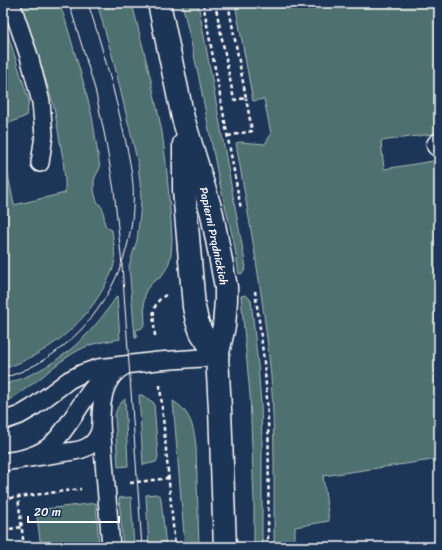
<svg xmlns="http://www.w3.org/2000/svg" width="442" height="550" font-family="Sriracha,sans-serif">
  <rect width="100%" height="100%" fill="#1d3557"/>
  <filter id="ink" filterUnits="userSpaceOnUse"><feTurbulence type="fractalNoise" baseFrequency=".025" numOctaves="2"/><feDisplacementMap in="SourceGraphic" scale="8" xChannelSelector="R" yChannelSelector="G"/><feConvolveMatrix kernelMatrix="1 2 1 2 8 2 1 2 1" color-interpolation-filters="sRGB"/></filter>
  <g filter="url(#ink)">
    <!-- green -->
    <g fill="#507070" stroke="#a8b8b8">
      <path d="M20 3H59L65 19 83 81 92 116 100 168 95 177 94 182V189L95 195 97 201 103 209 105 225 108 228 112 230C113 239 116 255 114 264 113 272 107 281 103 289 81 328 45 355 3 369V150L14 205 65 193V181L63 159 54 107 38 56Z"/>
      <path d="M97 3H132L151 80 162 132 166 163 171 221 172 240 171 255 168 266 161 277 153 282 146 290 144 301 145 323 142 328 136 330 137 338H135L129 266 137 240 140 214 141 199 140 183 138 164 113 59Z"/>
      <path d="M182 3H198L246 267 243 273 239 274 234 243 218 176 198 73Z"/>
      <path d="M235 3H439V133L381 141 384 169 439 160V459L323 476 329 521 295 527V547H274C274 490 275 434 271 377 264 298 249 220 236 143L240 142 265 144 271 134 264 99 253 101Z"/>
      <path d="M3 19 29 101 26 116 3 126Z"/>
      <path d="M246 295 251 300 258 365 261 404 262 446V547H254V502L250 395 241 296Z"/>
      <path d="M117 296 120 339C110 341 99 342 90 345 72 352 57 364 43 376 30 386 17 395 3 404V385C55 369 88 340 117 296Z"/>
      <path d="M139 395H142L154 403 158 457 156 462 152 463 143 465Z"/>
      <path d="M125 399 128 465V466L118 467 115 416C116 409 119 404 125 399Z"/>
      <path d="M173 401C190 411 194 427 196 446L199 547H185Z"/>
      <path d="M156 494 160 496 161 499 166 547H149L146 495Z"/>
      <path d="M131 497 134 547H123L119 498Z"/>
      <path d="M96 503 99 547H41L36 510Z"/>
    </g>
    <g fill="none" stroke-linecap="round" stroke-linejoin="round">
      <defs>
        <g id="lane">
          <path d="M11 3 29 56 41 102 44 135 40 163"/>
          <path d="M3 421 20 415 32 408 69 380 83 373 98 368 158 361 217 357"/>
          <path d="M18 460C28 457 38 455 47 448 57 441 64 430 71 420 83 402 93 384 110 371"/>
          <path d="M3 462 74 451C89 449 100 440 101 424"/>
          <path d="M111 547 101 424C101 415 101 406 103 398 105 384 114 370 127 365"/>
        </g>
        <g id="street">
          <path d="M159 3 183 118 212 214 226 287V300L224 326 217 357 220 409 225 547"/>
          <path d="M184 144V190L194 307 197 321 201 332 217 357"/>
          <path d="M438 145H439"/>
        </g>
      </defs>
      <!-- lane casing -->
      <use href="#lane" stroke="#fff" stroke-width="20"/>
      <!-- street casing -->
      <use href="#street" stroke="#fff" stroke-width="25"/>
      <!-- path -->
      <g stroke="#fff" stroke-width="2.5" stroke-dasharray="4 3" stroke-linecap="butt">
        <path d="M203 3 241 209"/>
        <path d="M215 3 234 100 246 98 228 3"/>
        <path d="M228 136 252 131 246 98"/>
        <path d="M255 291C260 327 265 364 267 400 270 449 268 498 268 547"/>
        <path d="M155 336C154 320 149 304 166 295"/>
        <path d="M160 385 175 547"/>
        <path d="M130 483 169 478"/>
        <path d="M3 499 18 497"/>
        <path d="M3 530 22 527"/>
        <path d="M24 547 18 497 81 489"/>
      </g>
      <!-- lane -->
      <use href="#lane" stroke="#1d3557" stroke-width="17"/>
      <!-- street -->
      <use href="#street" stroke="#1d3557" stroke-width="22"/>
      <!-- tram -->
      <g stroke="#fff" stroke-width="1">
        <path d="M69 3 95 89 105 137 114 190 122 265 142 547"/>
        <path d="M3 378C38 368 69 346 92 317 121 280 136 233 133 185 131 162 125 139 120 117 111 78 100 40 88 3"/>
      </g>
    </g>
  </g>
  <g text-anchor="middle" stroke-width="3.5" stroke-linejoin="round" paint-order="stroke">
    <!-- street labels -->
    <g font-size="11" fill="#fff" stroke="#1d3557">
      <text transform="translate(214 236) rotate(78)" y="4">Papierni Prądnickich</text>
    </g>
  </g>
  <!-- margin -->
  <rect width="442" height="550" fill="none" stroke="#1d3557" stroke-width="16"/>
  <rect x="8" y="8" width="426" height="534" fill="none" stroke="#fff" stroke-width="1.5" filter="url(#ink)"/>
  <!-- scale -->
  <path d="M28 516v6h91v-6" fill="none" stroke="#ffffff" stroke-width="2"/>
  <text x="34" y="516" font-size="12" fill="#ffffff" stroke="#1d3557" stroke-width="3" paint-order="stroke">20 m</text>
</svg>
